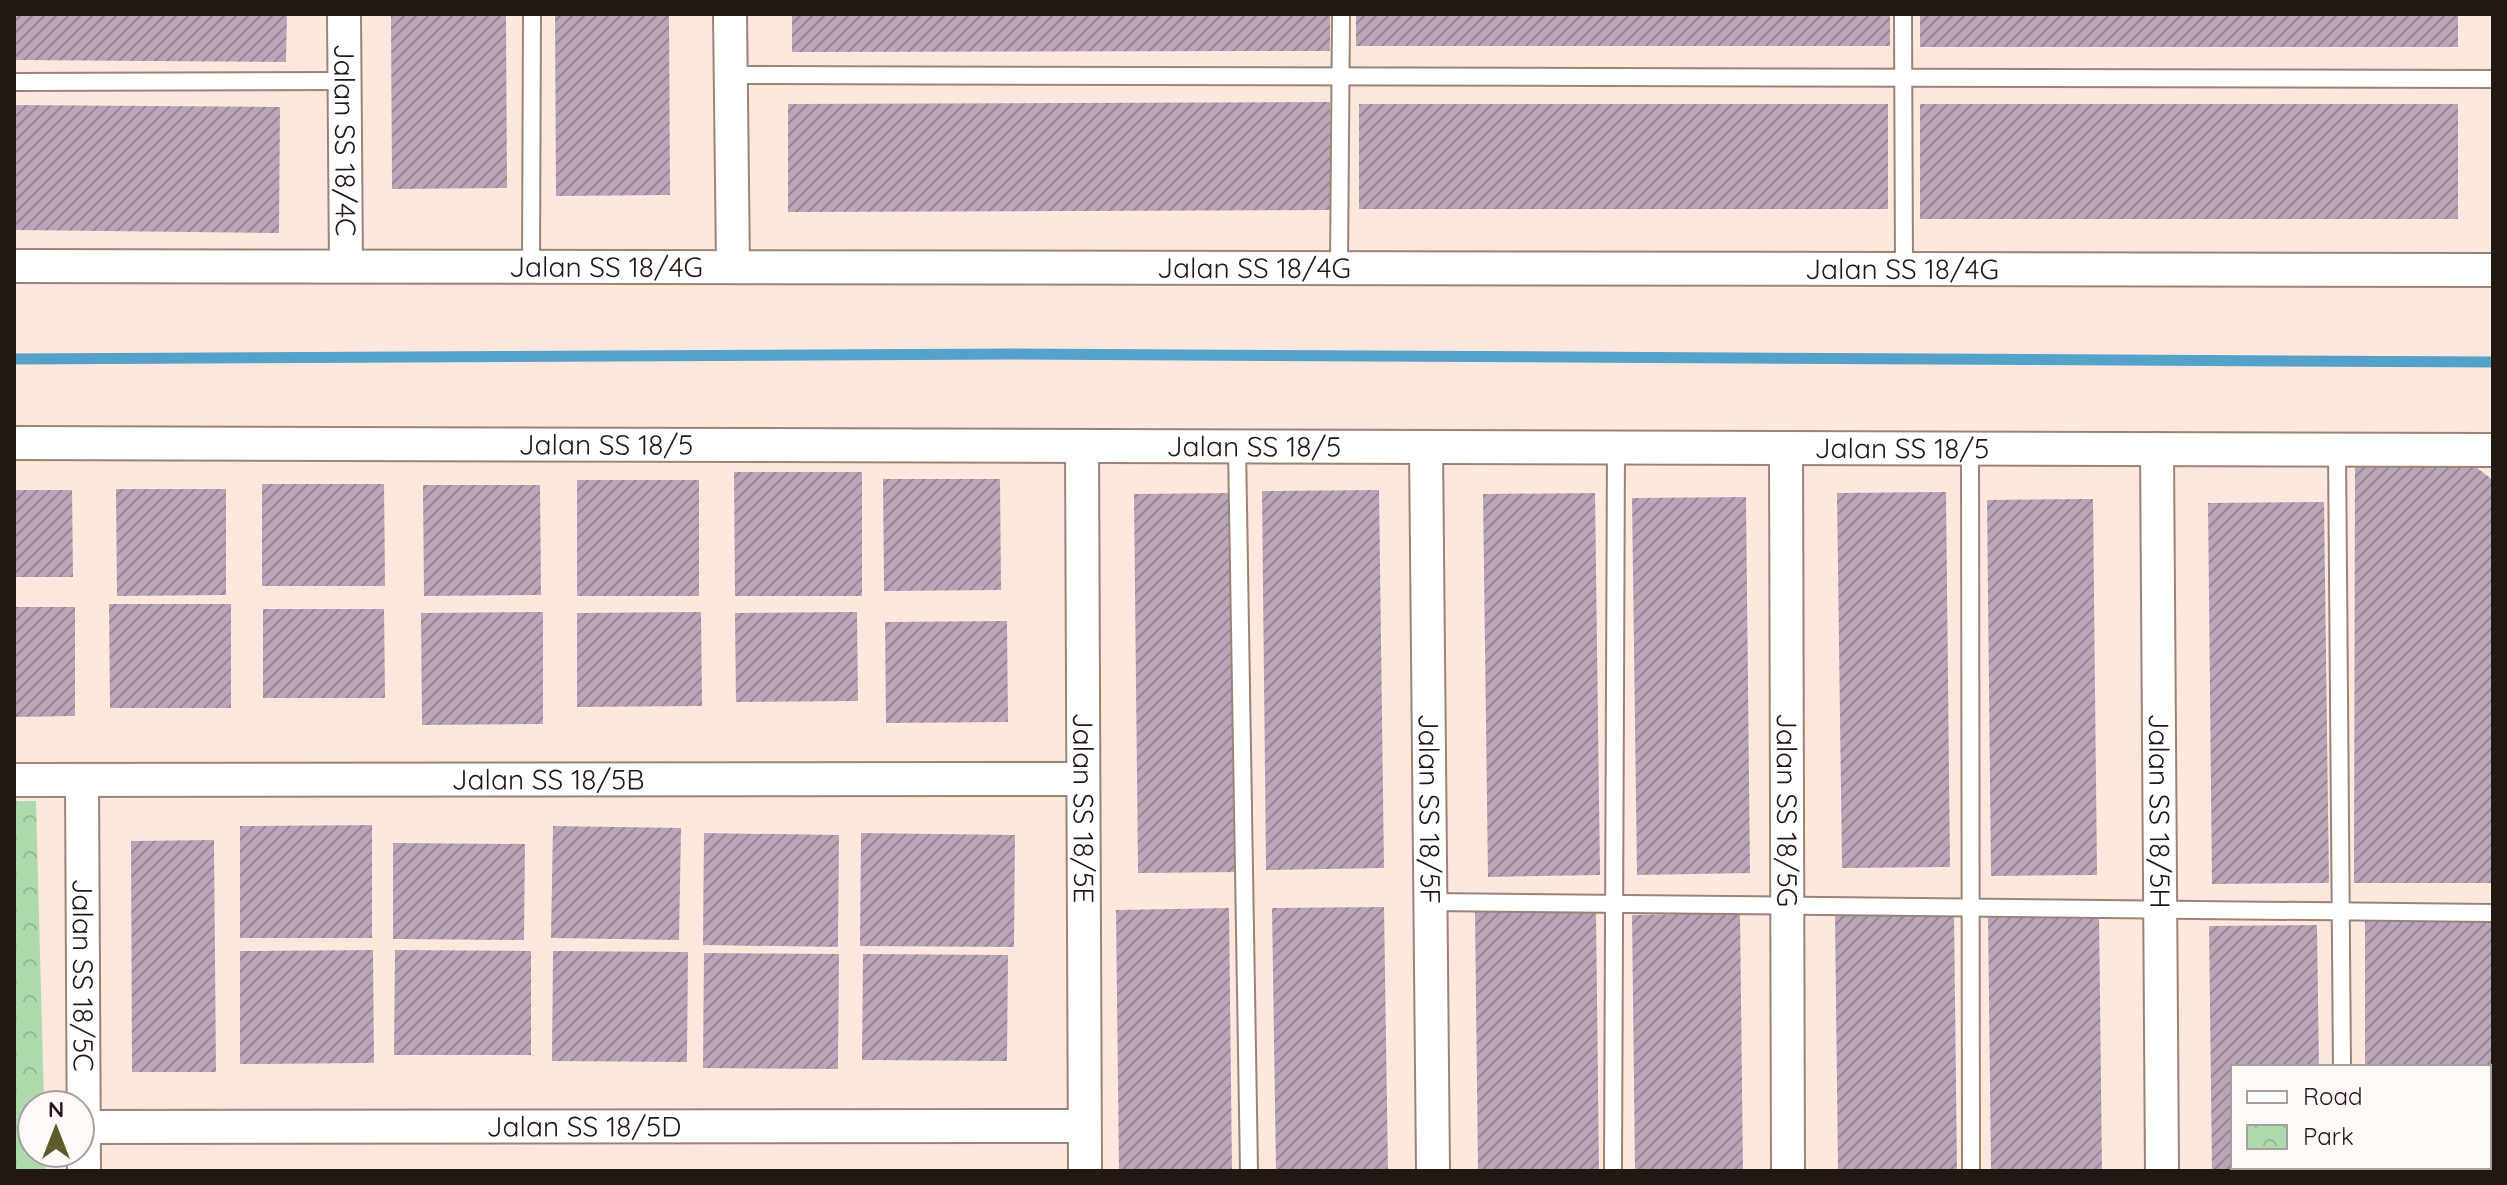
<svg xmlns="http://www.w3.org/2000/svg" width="2507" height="1185" font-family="Quicksand,sans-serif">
  <defs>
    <pattern id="park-crowns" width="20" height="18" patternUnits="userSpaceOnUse" patternTransform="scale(2)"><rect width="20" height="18" fill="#afdaae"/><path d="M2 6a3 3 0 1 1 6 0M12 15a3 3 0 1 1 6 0" fill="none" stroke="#96ba95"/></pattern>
    <pattern id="building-hatch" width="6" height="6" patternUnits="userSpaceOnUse" patternTransform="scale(2)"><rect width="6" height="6" fill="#baa6b8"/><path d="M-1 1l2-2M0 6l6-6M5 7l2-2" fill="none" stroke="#978694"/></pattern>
  </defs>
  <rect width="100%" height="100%" fill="#fee8de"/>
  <!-- park -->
  <path fill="url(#park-crowns)" d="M14 801H36L44 1105H32V1153H45L46 1171H14Z"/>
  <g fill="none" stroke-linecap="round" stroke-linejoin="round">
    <!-- stream -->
    <path stroke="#54a1c9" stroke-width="11" d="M14 359 1011 354 2493 362"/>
  </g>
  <!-- building -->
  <g fill="url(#building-hatch)">
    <path d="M14 14H287L286 62 14 60Z"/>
    <path d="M391 14H506L507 188 392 189Z"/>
    <path d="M555 14H669L670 195 556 196Z"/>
    <path d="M792 14H1330V51L792 52Z"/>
    <rect x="1356" y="14" width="534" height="32"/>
    <rect x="1920" y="14" width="538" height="33"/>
    <path d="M1330 102V210L788 212V104Z"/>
    <rect x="1359" y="104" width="529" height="105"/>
    <rect x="1920" y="104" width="538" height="115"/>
    <path d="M14 105 280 107 279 233 14 230Z"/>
    <path d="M2355 462H2469L2493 480V883H2354Z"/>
    <path d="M734 472H862V596H735Z"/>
    <path d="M883 479H1000L1001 590 884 591Z"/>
    <rect x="577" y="480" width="122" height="116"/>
    <path d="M262 484H384L385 586H262Z"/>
    <path d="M423 485H540L541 595 424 596Z"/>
    <path d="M116 489H226V595L117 596Z"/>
    <path d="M14 490H72L73 577H14Z"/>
    <path d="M1379 490 1384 868 1266 870 1262 491Z"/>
    <path d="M1946 492 1950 867 1842 868 1837 493Z"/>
    <path d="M1232 493 1237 872 1138 873 1134 494Z"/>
    <path d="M1595 493 1600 875 1488 877 1483 494Z"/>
    <path d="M1746 497 1750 873 1637 875 1632 498Z"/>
    <path d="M2093 499 2097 875 1991 876 1987 500Z"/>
    <path d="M2324 502 2329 883 2212 884 2208 503Z"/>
    <path d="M109 604H231V708H110Z"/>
    <path d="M14 607H75V716L14 717Z"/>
    <path d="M263 609H384L385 698H263Z"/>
    <path d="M543 612V724L422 725 421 613Z"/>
    <path d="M701 612 702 706 577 707V613Z"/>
    <path d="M857 612 858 701 736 702 735 613Z"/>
    <path d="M1007 621 1008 722 886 723 885 622Z"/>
    <path d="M372 825V938H240V826Z"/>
    <path d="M553 826 681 828 679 940 551 938Z"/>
    <path d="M704 833 839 835 838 947 703 945Z"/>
    <path d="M861 833 1015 835 1014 947 860 946Z"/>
    <path d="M214 840 216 1072H132L131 841Z"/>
    <path d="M393 843 525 844 524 940 393 939Z"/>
    <path d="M1384 907 1388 1171H1276L1272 908Z"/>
    <path d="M1229 908 1232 1171H1119L1116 910Z"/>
    <path d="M1596 910 1599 1171H1478L1475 912Z"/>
    <path d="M1740 913 1743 1171H1635L1632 915Z"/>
    <path d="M1954 913 1957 1171H1838L1835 915Z"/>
    <path d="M2099 913 2102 1171H1991L1988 915Z"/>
    <path d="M2365 919 2493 920V1171H2363V1167H2489V1067H2365Z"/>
    <path d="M2317 925 2319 1067H2233V1167H2320V1171H2212L2209 926Z"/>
    <path d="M373 950 374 1063 240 1064V951Z"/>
    <path d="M395 950 531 951V1055H394Z"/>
    <path d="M553 951 688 952 687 1062 552 1061Z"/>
    <path d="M704 953 839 954 838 1069 703 1068Z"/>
    <path d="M863 954 1008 955 1007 1061 862 1060Z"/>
  </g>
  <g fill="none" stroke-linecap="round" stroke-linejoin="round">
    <defs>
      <g id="lane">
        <path d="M1903 14 1904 266"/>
        <path d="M731 75 2493 79"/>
        <path d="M14 82 345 81"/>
        <path d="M531 266 532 14"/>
        <path d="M1339 266 1341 14"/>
        <path d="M1237 447 1249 1171"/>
        <path d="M1970 449 1971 1171"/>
        <path d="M2337 450 2342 1067"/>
        <path d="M1430 902 2493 913"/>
        <path d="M1613 1171 1616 448"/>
        <path d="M2341 1171V1167"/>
      </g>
      <g id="street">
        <path id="s1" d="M344 14 346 266"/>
        <path d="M730 14 733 266"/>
        <path id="s2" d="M14 266 2493 270"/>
        <path id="s3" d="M14 443 2493 450"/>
        <path id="s4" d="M1082 446 1085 1171"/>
        <path id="s5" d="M1426 447 1433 1171"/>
        <path id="s6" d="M1786 448 1788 1171"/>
        <path id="s7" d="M2157 449 2162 1171"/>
        <path id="s8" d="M14 780 1083 779"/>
        <path id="s9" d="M82 781 84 1171"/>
        <path id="s10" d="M84 1127 1084 1126"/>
      </g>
    </defs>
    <!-- lane casing -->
    <use href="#lane" stroke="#9c8378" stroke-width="20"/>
    <!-- street casing -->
    <use href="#street" stroke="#9c8378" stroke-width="36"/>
    <!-- lane -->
    <use href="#lane" stroke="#fff" stroke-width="16"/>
    <!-- street -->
    <use href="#street" stroke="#fff" stroke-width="32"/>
  </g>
  <g text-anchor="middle" stroke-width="6" stroke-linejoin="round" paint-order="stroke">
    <!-- street labels -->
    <g font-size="28" fill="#211713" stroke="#fff9f7">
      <text dy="10" stroke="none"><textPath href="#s1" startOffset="126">Jalan SS 18/4C</textPath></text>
      <text dy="10" stroke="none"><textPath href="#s2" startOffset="592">Jalan SS 18/4G</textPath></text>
      <text dy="10" stroke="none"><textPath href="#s2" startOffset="1240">Jalan SS 18/4G</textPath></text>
      <text dy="10" stroke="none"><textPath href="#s2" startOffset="1888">Jalan SS 18/4G</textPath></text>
      <text dy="10" stroke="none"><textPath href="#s3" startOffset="592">Jalan SS 18/5</textPath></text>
      <text dy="10" stroke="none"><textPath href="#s3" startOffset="1240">Jalan SS 18/5</textPath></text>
      <text dy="10" stroke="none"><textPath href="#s3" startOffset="1888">Jalan SS 18/5</textPath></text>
      <text dy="10" stroke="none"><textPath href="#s8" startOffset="534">Jalan SS 18/5B</textPath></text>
      <text dy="10" stroke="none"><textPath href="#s4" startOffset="362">Jalan SS 18/5E</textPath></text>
      <text dy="10" stroke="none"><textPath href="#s5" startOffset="362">Jalan SS 18/5F</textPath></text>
      <text dy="10" stroke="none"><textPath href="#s6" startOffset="362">Jalan SS 18/5G</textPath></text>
      <text dy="10" stroke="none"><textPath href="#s7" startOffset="362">Jalan SS 18/5H</textPath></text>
      <text dy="10" stroke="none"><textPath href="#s9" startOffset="194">Jalan SS 18/5C</textPath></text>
      <text dy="10" stroke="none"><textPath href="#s10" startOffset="500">Jalan SS 18/5D</textPath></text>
    </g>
  </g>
  <!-- border -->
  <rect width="2507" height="1185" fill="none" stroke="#211713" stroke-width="32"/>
  <!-- legend -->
  <rect x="2231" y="1065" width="260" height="104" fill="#fff9f7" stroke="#a69f9c" stroke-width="2"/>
  <rect x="2247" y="1091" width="40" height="12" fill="#ffffff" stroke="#a69f9c" stroke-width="2"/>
  <text x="2303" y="1105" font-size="24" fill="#211713">Road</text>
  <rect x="2247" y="1125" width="40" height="24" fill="url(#park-crowns)" stroke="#a69f9c" stroke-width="2"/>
  <text x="2303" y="1145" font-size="24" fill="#211713">Park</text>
  <!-- north arrow -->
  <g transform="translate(56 1129)"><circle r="38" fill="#fff9f7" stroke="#a69f9c" stroke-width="2"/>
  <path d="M0-6L14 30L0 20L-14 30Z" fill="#5b5c29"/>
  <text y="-12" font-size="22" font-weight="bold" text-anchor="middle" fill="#211713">N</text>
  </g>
</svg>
